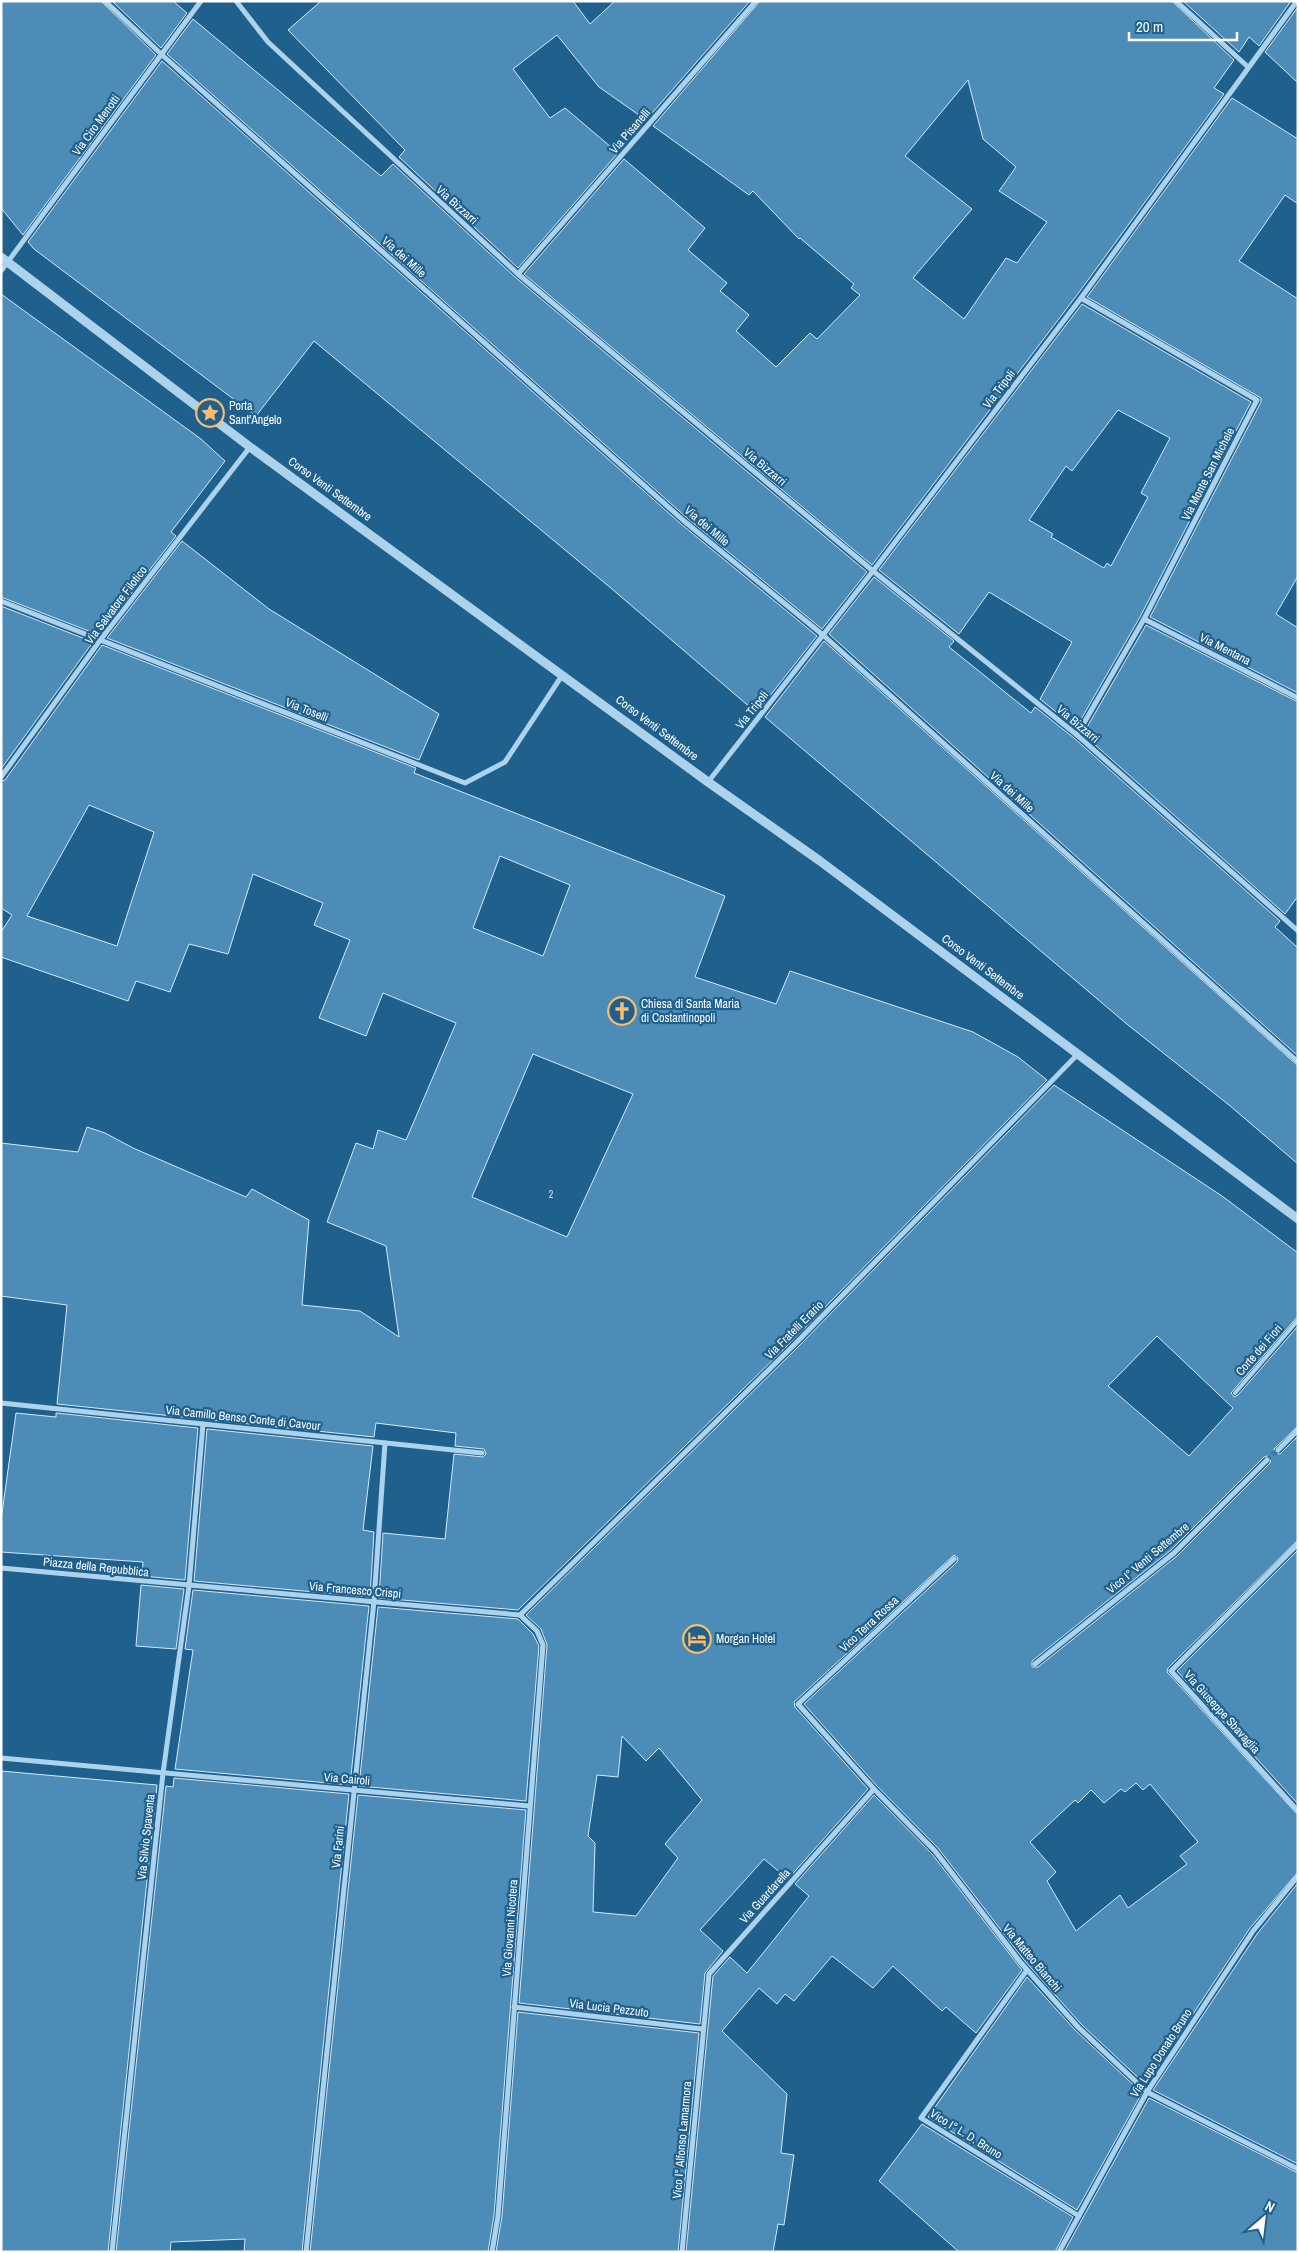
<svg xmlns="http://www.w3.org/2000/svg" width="1299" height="2253" font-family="'Archivo Narrow',sans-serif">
  <rect width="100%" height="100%" fill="#1f608d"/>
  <!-- building -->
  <g fill="#4c8cb7" stroke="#d3eaf9" fill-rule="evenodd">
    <path d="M1 1H101L156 55 23 235 1 208Z"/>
    <path d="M112 1H173L187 13 161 48Z"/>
    <path d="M321 1H573L590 24 615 1H750L646 120 599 87 557 35 513 69 550 118 565 108 618 153 518 268 399 157 405 150 288 30Z"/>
    <path d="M760 1H1172L1234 60 1214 88 1224 94 1077 295 872 565 524 274 624 159 705 228 688 250 727 283 720 291 749 315 736 331 776 367 810 333 817 339 860 295 851 288 854 284 800 238 799 239 753 191 749 195 653 126ZM968 80 983 139 1016 167 999 191 1047 222 1017 263 1006 258 964 319 913 278 972 209 905 156Z"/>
    <path d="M1183 1H1291L1259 46 1249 37 1239 52Z"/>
    <path d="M1298 7V83L1265 52Z"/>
    <path d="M193 19 381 176 393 164 515 277 867 572 822 629 687 518 167 54Z"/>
    <path d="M162 61 681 524 817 636 758 711 754 707 752 709 612 589 314 341 256 416 34 249 28 242Z"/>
    <path d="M1232 98 1298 139V204L1285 195 1239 261 1298 299V576L1276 614 1298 628V693L1150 617 1261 402V398L1087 297Z"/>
    <path d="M1 294 201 439 225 461 171 532 176 536 99 635 1 597Z"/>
    <path d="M1082 304 1251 402 1140 617 1076 728 1040 699 1072 642 989 592 959 634 879 570ZM1118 410 1170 438 1141 493 1148 497 1111 566 1107 563 1104 568 1051 537 1053 534 1029 520 1066 466 1072 471Z"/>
    <path d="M182 541 269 609 439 714 419 760 107 638Z"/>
    <path d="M874 577 954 641 949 647 1031 713 1035 707 1074 738 1280 921 1275 927 1298 948V1056L829 634Z"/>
    <path d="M1 606 93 642 1 769Z"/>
    <path d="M1146 625 1298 702V896L1285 914 1083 734Z"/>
    <path d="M824 641 1298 1066V1164L1229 1105 1128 1025 765 717Z"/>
    <path d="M102 645 416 768 414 773 725 896 695 977 776 1004 790 971 973 1032 1018 1057 1047 1080 791 1342 518 1610 379 1598 383 1533 445 1539 454 1454 483 1457 486 1454 484 1449 455 1446 456 1433 376 1423 374 1437 57 1404 67 1305 1 1296V1143L78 1152 87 1127 105 1133 133 1148 246 1197 252 1189 309 1220 302 1305 360 1311 399 1337 386 1246 327 1222 356 1143 373 1149 378 1130 406 1140 456 1023 383 993 366 1036 319 1018 350 940 314 925 323 903 253 874 228 954 189 944 170 992 136 981 128 1001 1 957V932L12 915 1 908V781L5 780ZM89 805 154 832 117 946 27 916ZM500 856 570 885 543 956 473 928ZM533 1054 633 1094 567 1237 472 1197Z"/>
    <path d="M1054 1085 1222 1196 1298 1253V1316L1231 1393 1234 1397 1238 1395 1298 1326V1426L1274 1449 1275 1453 1280 1454 1298 1436V1540L1168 1668 1167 1672 1298 1815V1872L1250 1928 1146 2085 1081 2024 1024 1960 938 1848 877 1786 804 1704 957 1562 958 1558 954 1555 794 1702 795 1707 868 1789 788 1879 764 1859 700 1930 723 1951 705 1973 700 2024 519 2003 547 1645 541 1629 526 1615 797 1348ZM1157 1336 1233 1408 1189 1456 1108 1386ZM1268 1456 1271 1458 1270 1463 1177 1556 1038 1667H1032V1661L1171 1550 1264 1457ZM622 1736 646 1761 659 1748 702 1800 665 1844 678 1858 636 1916 593 1912 595 1843 588 1836 597 1775 618 1777ZM1136 1783 1143 1790 1150 1784 1198 1842 1180 1856 1187 1864 1128 1908 1120 1895 1076 1931 1047 1881 1056 1872 1030 1842 1075 1800 1078 1803 1091 1790 1104 1803 1121 1789 1125 1792Z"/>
    <path d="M16 1413 56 1417V1413L198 1428 185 1580 142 1576 143 1562 1 1552V1520Z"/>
    <path d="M207 1429 373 1446 363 1530 374 1532 370 1597 194 1581Z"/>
    <path d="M1298 1550V1804L1177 1671Z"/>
    <path d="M141 1585 184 1589 176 1649 136 1646Z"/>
    <path d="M193 1590 369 1606 350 1785 175 1769 193 1650 185 1649Z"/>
    <path d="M378 1607 518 1619 533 1634 539 1646 526 1801 359 1786Z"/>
    <path d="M1 1771 157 1785 108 2252H1Z"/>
    <path d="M174 1778 349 1794 302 2252H244L245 2239 171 2242 170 2252H116L166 1786 173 1787Z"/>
    <path d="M358 1795 526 1810 494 2215 488 2252H310Z"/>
    <path d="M874 1795 932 1854 1022 1970 976 2033 946 2007 942 2011 893 1966 873 1988 832 1956 794 2001 785 1994 777 2004 759 1988 722 2031 787 2094 781 2153 794 2155 784 2225 778 2224 773 2252H686L713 1976 730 1957 747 1973 809 1896 795 1884Z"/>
    <path d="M1298 1883V2164L1153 2090 1257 1934Z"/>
    <path d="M1027 1977 1075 2030 1142 2093 1077 2210 928 2117Z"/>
    <path d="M518 2012 699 2033 678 2252H496L502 2216Z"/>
    <path d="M1149 2098 1298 2173V2252H1064Z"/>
    <path d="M922 2124 1073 2217 1055 2252H959L879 2181Z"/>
  </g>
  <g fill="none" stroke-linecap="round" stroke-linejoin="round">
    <!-- minor-tunnel -->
    <path stroke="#41789e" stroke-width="5" stroke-dasharray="5 2.5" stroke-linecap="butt" d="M1267 1460 1278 1450"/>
    <!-- service -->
    <path stroke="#add3ec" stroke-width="4" d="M1235 1393 1298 1320"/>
    <!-- minor -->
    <g stroke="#add3ec" stroke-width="5">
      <path d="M105 1 161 54 684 521 823 635 1298 1062"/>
      <path d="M236 1 268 42 518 274 873 571 1077 735 1298 931"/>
      <path d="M1176 1 1248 67"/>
      <path d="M1 271 201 1"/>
      <path d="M518 274 756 1"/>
      <path d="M1 601 465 783 505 762 563 674"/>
      <path d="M1144 619 1298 698"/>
      <path d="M1077 735 1144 619 1257 400 1081 298"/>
      <path d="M1 777 101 639 250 447"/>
      <path d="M708 782 873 571 1081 298 1297 1"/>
      <path d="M1 1403 482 1453"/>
      <path d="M1278 1450 1298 1430"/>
      <path d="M1298 1544 1171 1671 1298 1811"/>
      <path d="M954 1559 798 1704 874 1789 935 1851 1021 1963 1078 2027 1147 2092 1298 2169"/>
      <path d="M1 1568 520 1615"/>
      <path d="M520 1615 794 1345 1078 1054"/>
      <path d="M1035 1664 1174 1553 1267 1460"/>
      <path d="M1 1758 529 1806"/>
      <path d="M1027 1970 921 2118 1079 2216"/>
      <path d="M514 2007 702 2029"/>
      <path d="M112 2252 163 1773 189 1586 203 1424"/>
      <path d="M306 2252 374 1601 385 1443"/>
      <path d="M492 2252 498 2216 543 1645 537 1631 520 1615"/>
      <path d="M682 2252 709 1974 874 1789"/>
      <path d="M1059 2252 1147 2092 1253 1931 1298 1876"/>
    </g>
    <!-- tertiary -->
    <path stroke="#add3ec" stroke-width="9" d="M1 257 250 447 708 782 820 861 1298 1219"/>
  </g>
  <!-- icons -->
  <defs>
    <symbol id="sight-ring" viewBox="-11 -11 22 22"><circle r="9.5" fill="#1f608d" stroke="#fabd6e" stroke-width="1.5"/><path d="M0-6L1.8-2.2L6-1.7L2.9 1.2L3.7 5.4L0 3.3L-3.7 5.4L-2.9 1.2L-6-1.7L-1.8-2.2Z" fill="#fabd6e"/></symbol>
    <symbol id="church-ring" viewBox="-11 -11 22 22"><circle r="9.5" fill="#1f608d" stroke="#fabd6e" stroke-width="1.5"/><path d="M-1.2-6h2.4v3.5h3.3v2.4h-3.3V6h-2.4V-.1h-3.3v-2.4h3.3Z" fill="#fabd6e"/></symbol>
    <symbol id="hotel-ring" viewBox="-11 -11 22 22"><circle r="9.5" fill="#1f608d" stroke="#fabd6e" stroke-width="1.5"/><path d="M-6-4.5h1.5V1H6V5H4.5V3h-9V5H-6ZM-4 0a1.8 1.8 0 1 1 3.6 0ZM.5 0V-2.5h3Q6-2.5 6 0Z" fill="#fabd6e"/></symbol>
  </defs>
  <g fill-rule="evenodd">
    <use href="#sight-ring" x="194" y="397" width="32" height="32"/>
    <use href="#church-ring" x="606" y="995" width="32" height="32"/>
    <use href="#hotel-ring" x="681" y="1623" width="32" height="32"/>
  </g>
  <g text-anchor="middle" stroke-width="4.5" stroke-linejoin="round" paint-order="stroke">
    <!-- number labels -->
    <g font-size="10" fill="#d2e2ed">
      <text x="551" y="1198">2</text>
    </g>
    <!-- street labels -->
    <g font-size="12" fill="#fff" stroke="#1f608d">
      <text transform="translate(96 125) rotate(-54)" y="4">Via Ciro Menotti</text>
      <text transform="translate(630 131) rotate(-49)" y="4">Via Pisanelli</text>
      <text transform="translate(457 205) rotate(42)" y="4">Via Bizzarri</text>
      <text transform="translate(404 257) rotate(42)" y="4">Via dei Mille</text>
      <text transform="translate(999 389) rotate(-53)" y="4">Via Tripoli</text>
      <text transform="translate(765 467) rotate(40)" y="4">Via Bizzarri</text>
      <text transform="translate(1208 474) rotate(-63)" y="4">Via Monte San Michele</text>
      <text transform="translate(330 489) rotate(36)" y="4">Corso Venti Settembre</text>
      <text transform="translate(707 526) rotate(40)" y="4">Via dei Mille</text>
      <text transform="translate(116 605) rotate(-53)" y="4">Via Salvatore Filotico</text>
      <text transform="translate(1225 649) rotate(27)" y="4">Via Mentana</text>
      <text transform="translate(307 710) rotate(22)" y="4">Via Toselli</text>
      <text transform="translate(752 710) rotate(-52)" y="4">Via Tripoli</text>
      <text transform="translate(1078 724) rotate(40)" y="4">Via Bizzarri</text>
      <text transform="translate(657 728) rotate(37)" y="4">Corso Venti Settembre</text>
      <text transform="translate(1012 792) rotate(42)" y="4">Via dei Mille</text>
      <text transform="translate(983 967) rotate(37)" y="4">Corso Venti Settembre</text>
      <text transform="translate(794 1330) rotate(-45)" y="4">Via Fratelli Erario</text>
      <text transform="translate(1259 1350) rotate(-49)" y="4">Corte dei Fiori</text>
      <text transform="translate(243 1418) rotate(6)" y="4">Via Camillo Benso Conte di Cavour</text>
      <text transform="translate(1148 1558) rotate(-40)" y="4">Vico I° Venti Settembre</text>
      <text transform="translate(96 1567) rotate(6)" y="4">Piazza della Repubblica</text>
      <text transform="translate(355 1590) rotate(5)" y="4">Via Francesco Crispi</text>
      <text transform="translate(869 1624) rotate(-43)" y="4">Vico Terra Rossa</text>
      <text transform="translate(1222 1712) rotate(48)" y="4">Via Giuseppe Sbavaglia</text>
      <text transform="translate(347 1779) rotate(5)" y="4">Via Cairoli</text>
      <text transform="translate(146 1837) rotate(-84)" y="4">Via Silvio Spaventa</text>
      <text transform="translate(338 1847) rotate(-84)" y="4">Via Farini</text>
      <text transform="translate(765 1896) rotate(-48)" y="4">Via Guardarella</text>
      <text transform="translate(510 1928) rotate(-86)" y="4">Via Giovanni Nicotera</text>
      <text transform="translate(1032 1958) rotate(50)" y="4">Via Matteo Bianchi</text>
      <text transform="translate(609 2008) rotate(7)" y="4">Via Lucia Pezzuto</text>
      <text transform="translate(1161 2053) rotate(-57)" y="4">Via Lupo Donato Bruno</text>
      <text transform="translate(966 2134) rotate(32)" y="4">Vico I° L. D. Bruno</text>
      <text transform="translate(682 2140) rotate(-85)" y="4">Vico I° Alfonso Lamarmora</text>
    </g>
    <!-- poi labels -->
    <g font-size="12" fill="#fff" stroke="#1f608d" text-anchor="start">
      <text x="229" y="410">Porta<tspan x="229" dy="14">Sant'Angelo</tspan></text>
      <text x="641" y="1008">Chiesa di Santa Maria<tspan x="641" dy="14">di Costantinopoli</tspan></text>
      <text x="716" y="1643">Morgan Hotel</text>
    </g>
  </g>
  <!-- border -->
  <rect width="1299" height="2253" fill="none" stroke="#ffffff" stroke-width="5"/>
  <!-- north arrow -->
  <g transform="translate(1264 2218) rotate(28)" stroke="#1f608d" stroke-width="4" paint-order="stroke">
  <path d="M0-4L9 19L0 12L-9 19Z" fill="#ffffff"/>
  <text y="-8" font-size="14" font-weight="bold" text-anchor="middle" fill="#ffffff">N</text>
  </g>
  <!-- scale -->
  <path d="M1129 32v8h108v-8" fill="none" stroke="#ffffff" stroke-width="2.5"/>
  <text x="1136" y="32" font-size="15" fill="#ffffff" stroke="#1f608d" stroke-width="4" paint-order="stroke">20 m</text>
</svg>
